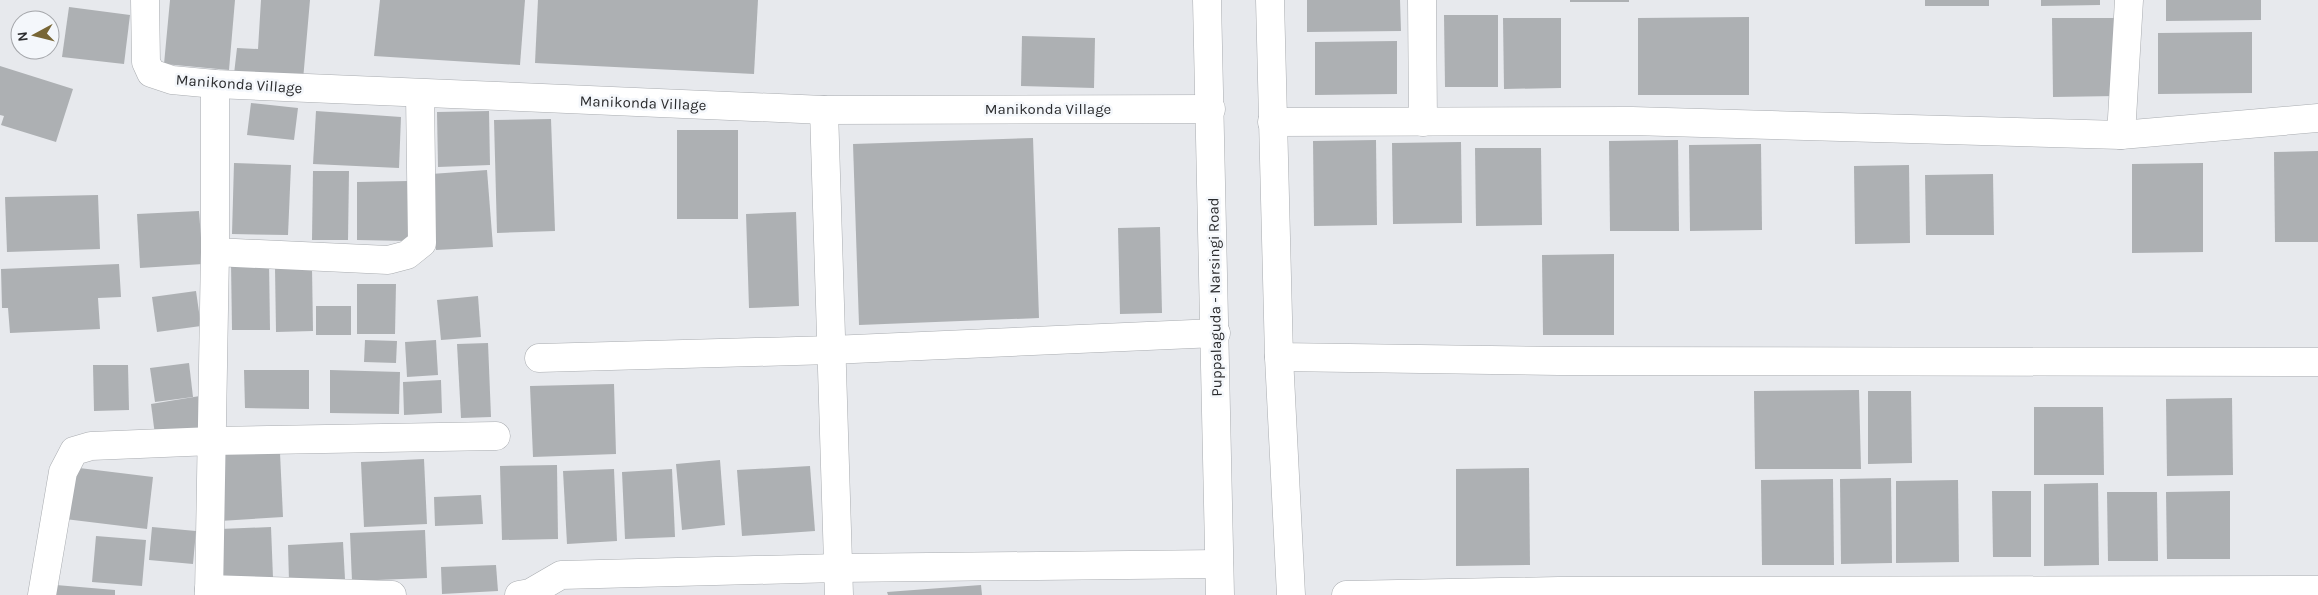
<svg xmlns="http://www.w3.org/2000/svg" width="2318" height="595" font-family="Karla,sans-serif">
  <rect width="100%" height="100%" fill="#e7e9ed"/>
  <!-- building -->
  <g fill="#adb0b3">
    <path d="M170 0H235L229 70 164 64Z"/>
    <path d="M261 0H310L303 80 234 74 237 48 258 49Z"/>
    <path d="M380 0H525L520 65 374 56Z"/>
    <path d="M538 0H758L754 74 535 63Z"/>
    <path d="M1307 0H1400L1401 31 1307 32Z"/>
    <rect x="1570" y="0" width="59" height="2"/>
    <rect x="1925" y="0" width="64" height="6"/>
    <path d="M2041 0H2100V5L2041 6Z"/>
    <path d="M2166 0H2261V20L2166 21Z"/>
    <path d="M69 7 130 15 124 64 62 57Z"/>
    <path d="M1444 15H1498V87H1445Z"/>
    <path d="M1749 17V95H1638V18Z"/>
    <path d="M1503 18H1561V88L1504 89Z"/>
    <path d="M2052 18H2115L2116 96 2053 97Z"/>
    <path d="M2252 32V93L2158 94V33Z"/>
    <path d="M1022 36 1095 38 1094 88 1021 86Z"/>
    <path d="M1397 41V94L1315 95V42Z"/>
    <path d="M0 66 73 89 56 142 1 125 4 116 0 115Z"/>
    <path d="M251 103 298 108 294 140 247 135Z"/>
    <path d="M316 111 401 117 399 168 313 164Z"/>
    <path d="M489 111 490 165 438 167 437 112Z"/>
    <path d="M551 119 555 231 497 233 494 120Z"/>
    <rect x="677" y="130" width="61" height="89"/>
    <path d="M1033 138 1039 318 859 325 853 144Z"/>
    <path d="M1376 140 1377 225 1314 226 1313 141Z"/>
    <path d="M1678 140 1679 231H1610L1609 141Z"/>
    <path d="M1461 142 1462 223 1393 224 1392 143Z"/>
    <path d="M1761 144 1762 230 1690 231 1689 145Z"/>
    <path d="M1475 148H1541L1542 225 1476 226Z"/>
    <path d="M2318 151V242H2275L2274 152Z"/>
    <path d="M234 163 291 165 288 235 232 234Z"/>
    <path d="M2203 163V252L2132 253V164Z"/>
    <path d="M1909 165 1910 243 1855 244 1854 166Z"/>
    <path d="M487 170 493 247 436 250 431 174Z"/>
    <path d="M313 171H349L348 240H312Z"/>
    <path d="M1993 174 1994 235H1926L1925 175Z"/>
    <path d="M408 181V241L357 240V182Z"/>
    <path d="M98 195 100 249 7 252 5 197Z"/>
    <path d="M199 211 203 264 140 268 137 214Z"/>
    <path d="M796 212 799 306 749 308 746 214Z"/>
    <path d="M1160 227 1162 313 1120 314 1118 228Z"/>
    <path d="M1614 254V335H1543L1542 255Z"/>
    <path d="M231 262H269L270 330H232Z"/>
    <path d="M119 264 121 297 98 298 100 329 10 333 8 308H2L1 269Z"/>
    <path d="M275 268H312L313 331 276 332Z"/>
    <path d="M357 284H396L395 334H357Z"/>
    <path d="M196 291 201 326 157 332 152 297Z"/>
    <path d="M478 296 481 337 441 340 437 300Z"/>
    <rect x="316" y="306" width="35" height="29"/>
    <path d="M365 340 397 341 396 363 364 362Z"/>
    <path d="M436 340 438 375 407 377 405 342Z"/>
    <path d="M488 343 491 417 461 418 457 344Z"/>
    <path d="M189 363 193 397 155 402 150 368Z"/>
    <path d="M93 365H128L129 410 94 411Z"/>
    <path d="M244 370H309V409L245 408Z"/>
    <path d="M330 370 400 372 399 414 330 413Z"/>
    <path d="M441 380 442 413 404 415 403 382Z"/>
    <path d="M614 384 616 454 533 457 530 386Z"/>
    <path d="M1859 390 1861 469H1755L1754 391Z"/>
    <path d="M1868 391H1911L1912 463 1868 464Z"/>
    <path d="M200 396 205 429 155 435 151 404Z"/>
    <path d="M2232 398 2233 475 2167 476 2166 399Z"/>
    <path d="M2034 407H2103L2104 475H2034Z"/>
    <path d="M280 453 283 517 220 521 217 455Z"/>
    <path d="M424 459 427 524 364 527 361 462Z"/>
    <path d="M720 460 725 525 682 530 676 464Z"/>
    <path d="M557 465 558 539 502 540 500 466Z"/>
    <path d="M810 466 815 531 742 536 737 470Z"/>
    <path d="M71 467 153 477 147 529 65 519Z"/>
    <path d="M1529 468 1530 565 1456 566V469Z"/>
    <path d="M614 469 617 541 567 544 563 471Z"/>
    <path d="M672 469 675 537 625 539 622 472Z"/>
    <path d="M1891 478 1892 563 1841 564 1840 479Z"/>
    <path d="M1833 479 1834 565H1762L1761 480Z"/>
    <path d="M1958 480 1959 562 1896 563V481Z"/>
    <path d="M2098 483 2099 565 2044 566V484Z"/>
    <path d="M1992 491H2031V557H1993Z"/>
    <path d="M2230 491V559H2167L2166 492Z"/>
    <path d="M2107 492H2157L2158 561H2108Z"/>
    <path d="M481 495 483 524 435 526 434 497Z"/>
    <path d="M152 527 196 531 193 564 149 560Z"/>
    <path d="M271 527 273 578 222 580 220 529Z"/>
    <path d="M425 530 427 578 352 581 350 533Z"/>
    <path d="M96 536 146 540 142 586 92 582Z"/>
    <path d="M343 542 345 579 289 581 288 545Z"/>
    <path d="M496 565 498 591 442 594 441 567Z"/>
    <path d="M56 585 115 590V595H55Z"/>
    <path d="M981 585 982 595H888L887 592Z"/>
  </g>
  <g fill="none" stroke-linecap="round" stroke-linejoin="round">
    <defs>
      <g id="street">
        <path d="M145 0 146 62 151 73 172 80 215 84 824 110 1211 109"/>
        <path d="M1270 0 1279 357 1559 361 2318 362"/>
        <path d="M1422 0 1423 122"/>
        <path d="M824 110 839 595"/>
        <path d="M1272 122 1632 121 2121 135 2318 118"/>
        <path d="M2121 135 2129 0"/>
        <path d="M215 252 388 260 407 255 422 243 420 94"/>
        <path d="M1279 357 1291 595"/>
        <path d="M539 358 831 350 1216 333"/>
        <path d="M209 589 392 595"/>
        <path d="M42 595 63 472 74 451 91 446 212 441 496 436"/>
        <path d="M209 595 215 252V84"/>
        <path d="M519 595 530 593 561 575 838 568 1219 564"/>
        <path d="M1346 595 1559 591 2318 590"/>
      </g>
      <path id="secondary" d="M1207 0 1220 595"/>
    </defs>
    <!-- street casing -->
    <use href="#street" stroke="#a9acb0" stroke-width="29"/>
    <!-- secondary casing -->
    <use href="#secondary" stroke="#a9acb0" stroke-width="29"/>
    <!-- street -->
    <use href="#street" stroke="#fff" stroke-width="28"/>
    <!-- secondary -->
    <use href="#secondary" stroke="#fff" stroke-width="28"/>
  </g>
  <g text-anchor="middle" stroke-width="5" stroke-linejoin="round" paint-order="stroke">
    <!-- street labels -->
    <g font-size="15" fill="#2a2b2d" stroke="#f4f7fb">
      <text transform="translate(239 84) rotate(4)" y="5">Manikonda Village</text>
      <text transform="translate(643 103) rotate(2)" y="5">Manikonda Village</text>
      <text x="1048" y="114">Manikonda Village</text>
      <text transform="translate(1215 297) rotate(-91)" y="5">Puppalaguda - Narsingi Road</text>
    </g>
  </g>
  <!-- north arrow -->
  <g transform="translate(35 35) rotate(263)"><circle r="24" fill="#f4f7fb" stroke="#a3a5a9"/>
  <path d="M0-4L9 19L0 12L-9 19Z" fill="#786635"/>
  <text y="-8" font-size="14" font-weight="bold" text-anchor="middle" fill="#2a2b2d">N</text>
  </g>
</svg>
